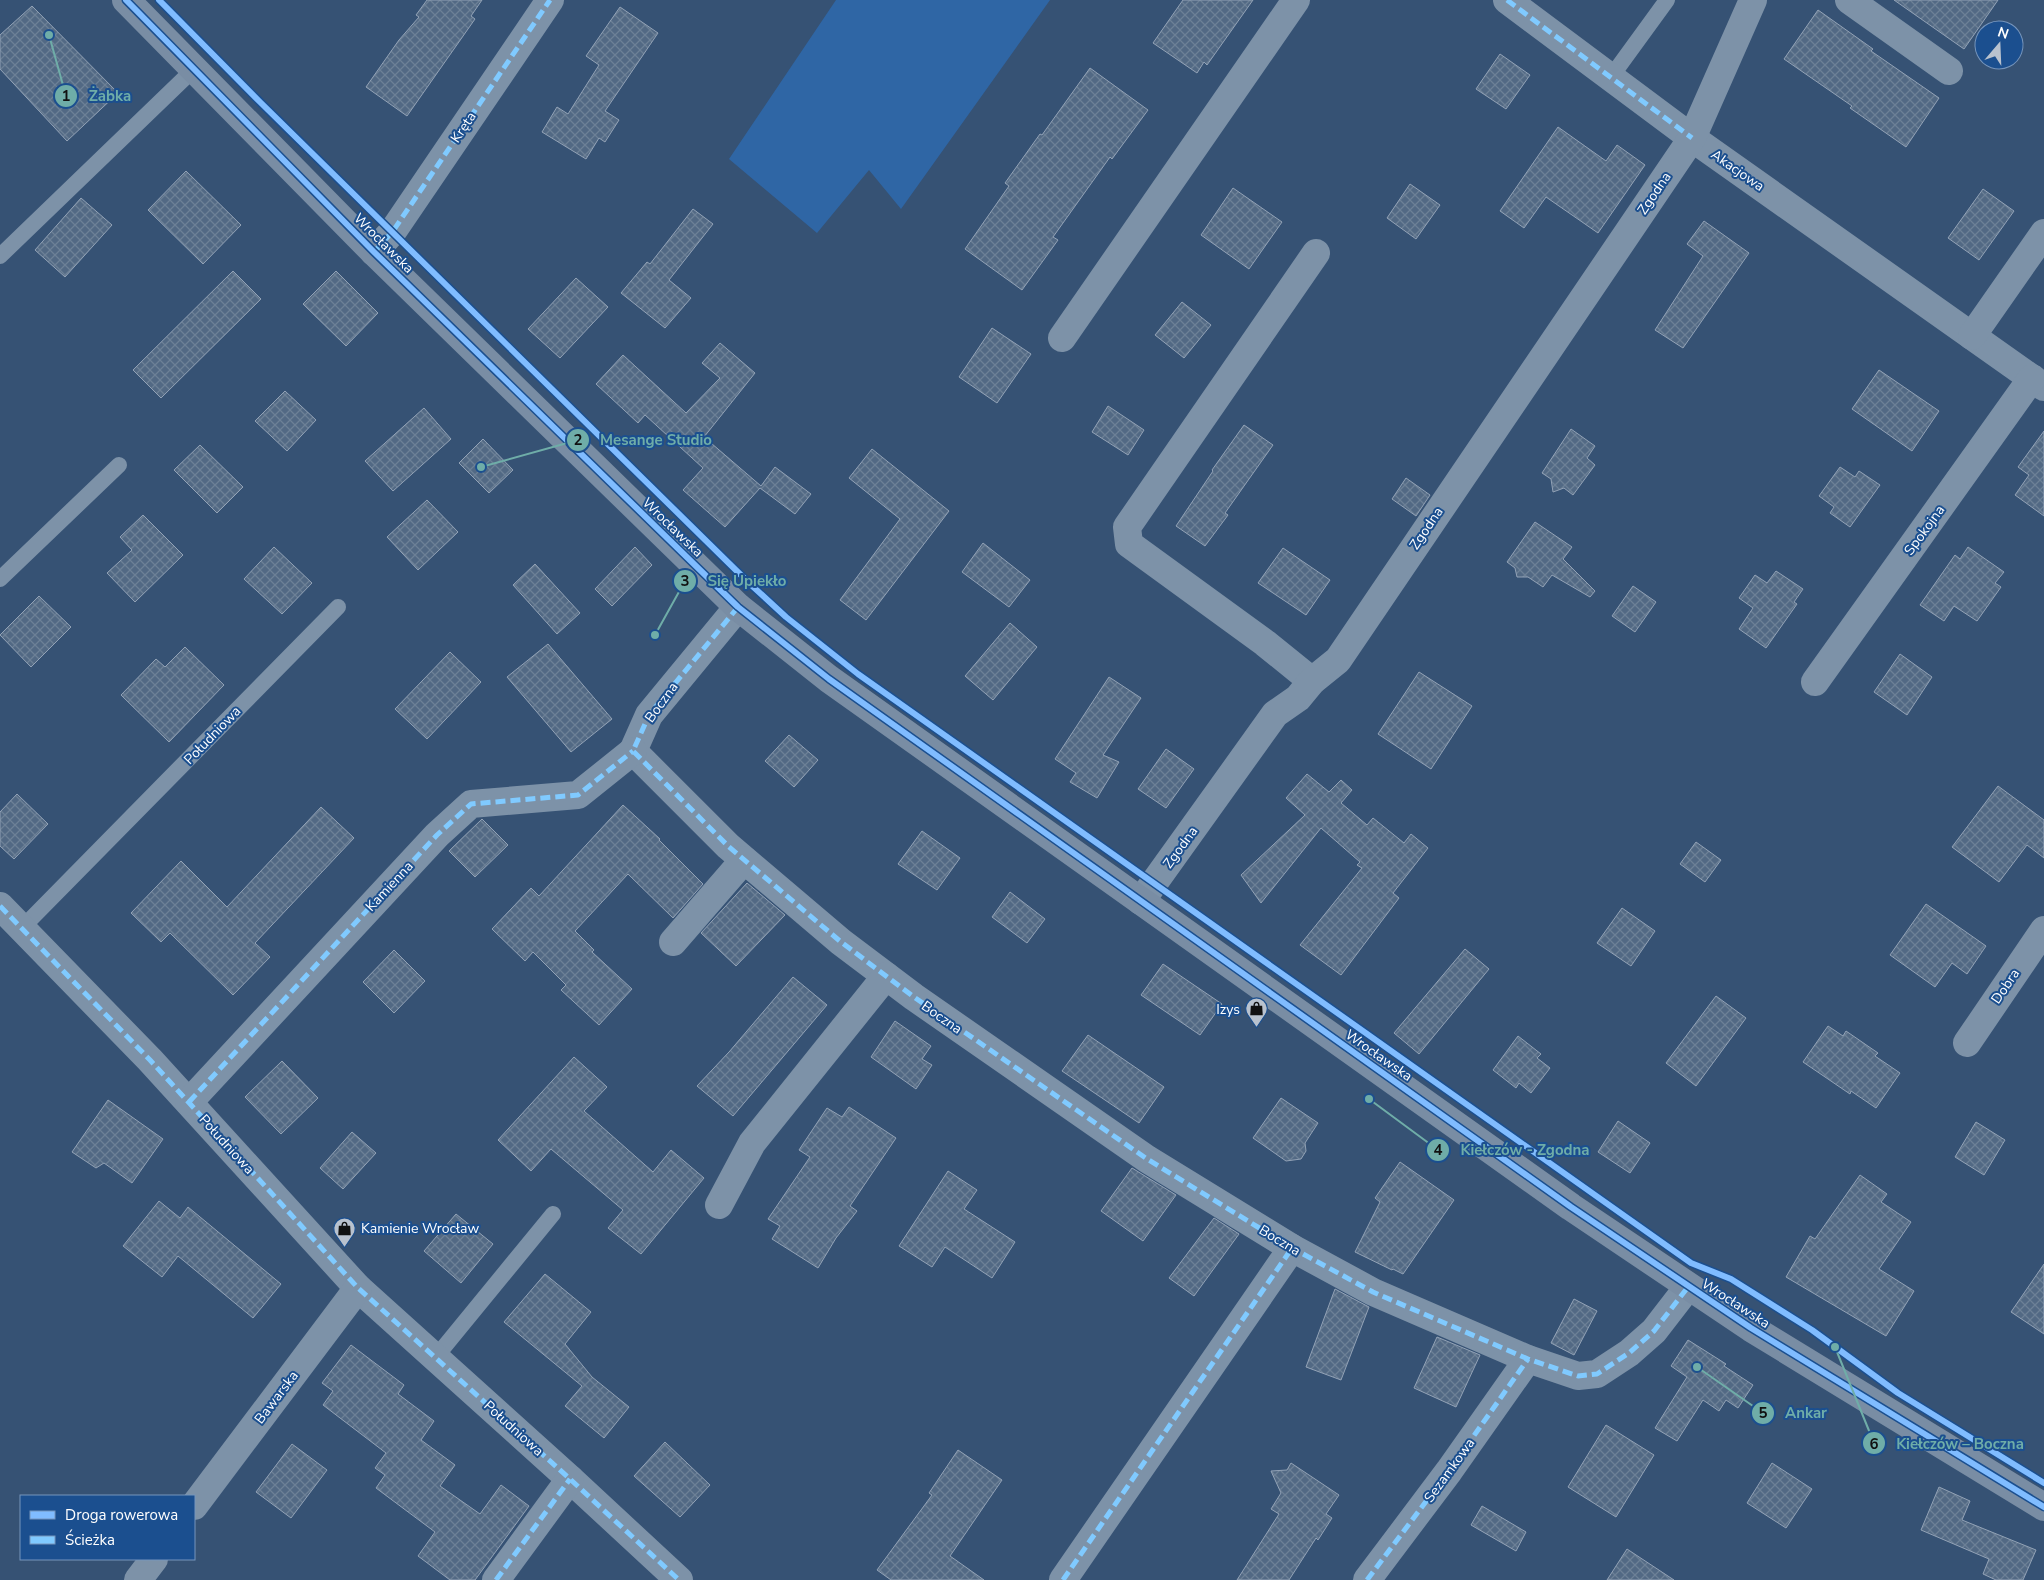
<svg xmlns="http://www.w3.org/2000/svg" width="2044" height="1580" font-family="'Nunito Sans',sans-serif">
  <defs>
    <pattern id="building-cross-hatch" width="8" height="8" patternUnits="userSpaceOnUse" patternTransform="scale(1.25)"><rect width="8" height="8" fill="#526984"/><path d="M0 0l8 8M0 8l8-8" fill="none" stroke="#6c8096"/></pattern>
  </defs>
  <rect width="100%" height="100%" fill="#365274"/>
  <!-- grass -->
  <path fill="#2f66a5" d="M836 0H1050L901 209 869 170 817 233 729 159Z"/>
  <!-- building -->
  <g fill="url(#building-cross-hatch)" stroke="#92a2b6">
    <path d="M427 0H482L471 16 475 19 407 116 366 87 399 40 419 17 416 15Z"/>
    <path d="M1183 0H1253L1207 65 1204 62 1197 73 1153 43Z"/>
    <path d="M1894 0H1998L1964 49Z"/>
    <path d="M32 6 118 93 67 141 0 69V35Z"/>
    <path d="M620 7 658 33 605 111 619 120 605 142 599 138 586 159 542 132 557 107 568 114 599 65 586 56Z"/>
    <path d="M1818 10 1873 49 1871 51 1939 98 1906 147 1850 108 1852 106 1784 59Z"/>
    <path d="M1500 54 1530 75 1506 109 1476 89Z"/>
    <path d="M1090 68 1148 110 1112 159 1110 157 1053 237 1058 240 1022 290 965 249 1009 186 1005 183 1040 134 1042 135Z"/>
    <path d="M1558 127 1606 161 1617 145 1645 165 1598 233 1546 197 1524 228 1500 211Z"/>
    <path d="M186 171 241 225 203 264 148 210Z"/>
    <path d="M1410 184 1440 205 1416 239 1387 218Z"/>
    <path d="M1233 188 1282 222 1249 269 1201 235Z"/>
    <path d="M1983 189 2014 211 1979 260 1948 238Z"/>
    <path d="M81 198 112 225 65 277 35 250Z"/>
    <path d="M693 209 713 224 669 280 691 298 665 328 621 293 647 262 650 264Z"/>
    <path d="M1704 221 1749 253 1683 348 1655 330 1703 256 1687 244Z"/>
    <path d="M233 271 261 299 161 398 133 370Z"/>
    <path d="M336 271 378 313 346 346 303 304Z"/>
    <path d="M576 278 608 307 560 358 528 329Z"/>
    <path d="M1182 302 1211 325 1184 358 1155 335Z"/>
    <path d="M992 328 1031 354 997 403 959 377Z"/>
    <path d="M720 343 755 373 704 437 761 486 775 467 811 494 795 514 760 488 725 527 683 490 703 468 645 415 638 423 596 384 623 355 686 413 720 378 702 363Z"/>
    <path d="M1879 370 1939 411 1912 451 1852 409Z"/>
    <path d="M285 391 316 420 287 451 255 421Z"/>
    <path d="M1108 406 1144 430 1128 455 1092 432Z"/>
    <path d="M424 408 451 439 393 491 365 461Z"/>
    <path d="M1244 425 1273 445 1225 513 1228 515 1205 546 1176 526 1213 471 1212 470Z"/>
    <path d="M1571 429 1595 446 1587 458 1595 465 1573 495 1564 488 1553 492 1551 479 1542 473Z"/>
    <path d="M2044 431V516L2015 495 2029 475 2018 467Z"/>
    <path d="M483 439 513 470 489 493 459 463Z"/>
    <path d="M200 445 243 487 217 513 174 470Z"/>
    <path d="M872 449 949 511 866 620 840 600 900 519 849 478Z"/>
    <path d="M1840 467 1855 477 1859 471 1880 485 1850 527 1830 513 1834 507 1819 496Z"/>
    <path d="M1406 478 1430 495 1416 516 1392 499Z"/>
    <path d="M427 500 458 532 418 570 387 537Z"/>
    <path d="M143 515 183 555 135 602 107 573 132 550 120 537Z"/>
    <path d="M1535 522 1572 547 1563 559 1595 591 1590 597 1552 575 1543 587 1528 577H1517L1515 568 1507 562Z"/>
    <path d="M983 543 1030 580 1009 607 962 572Z"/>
    <path d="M274 547 312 583 282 614 244 579Z"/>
    <path d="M635 547 652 565 612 606 595 589Z"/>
    <path d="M1968 547 2004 572 1995 583 2001 587 1977 621 1954 606 1944 621 1920 605 1955 555 1960 559Z"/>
    <path d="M1283 548 1330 580 1306 615 1258 583Z"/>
    <path d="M535 564 580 613 557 634 513 585Z"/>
    <path d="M1776 571 1803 589 1794 602 1797 604 1766 648 1739 629 1753 608 1739 598 1755 575 1767 583Z"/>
    <path d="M1633 586 1656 602 1635 632 1612 616Z"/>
    <path d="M39 596 71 627 31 667 0 635Z"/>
    <path d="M1010 623 1037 647 993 700 965 676Z"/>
    <path d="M548 644 612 719 571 752 507 677Z"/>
    <path d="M185 647 224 685 169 742 121 695 156 659 165 667Z"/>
    <path d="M450 652 481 682 427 739 395 709Z"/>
    <path d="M1900 654 1932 677 1907 715 1874 692Z"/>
    <path d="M1419 672 1472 706 1431 769 1378 734Z"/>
    <path d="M1109 677 1141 698 1103 755 1119 762 1097 798 1070 782 1076 773 1055 759Z"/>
    <path d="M789 735 818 760 794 787 765 761Z"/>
    <path d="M1166 749 1194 769 1166 808 1138 789Z"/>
    <path d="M1307 774 1329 792 1341 780 1352 790 1341 803 1367 825 1373 818 1404 843 1411 834 1428 848 1393 893 1399 898 1341 975 1300 945 1362 868 1357 865 1360 862 1321 828 1261 903 1241 875 1305 815 1286 798Z"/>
    <path d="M1998 786 2044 820V858L2027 845 1999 882 1952 847Z"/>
    <path d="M17 794 48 824 14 859 0 846V812Z"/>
    <path d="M623 805 660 839 659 840 703 884 673 918 628 874 575 931 594 950 592 952 632 989 599 1025 561 990 566 985 533 952 525 961 492 929 531 888 539 896Z"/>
    <path d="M321 807 354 838 255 943 270 957 233 995 170 933 161 942 131 913 181 861 227 907Z"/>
    <path d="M482 819 508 845 475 877 449 851Z"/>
    <path d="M922 831 960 858 937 890 898 864Z"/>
    <path d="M1696 842 1721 860 1705 882 1680 864Z"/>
    <path d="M747 883 785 915 736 966 701 933Z"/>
    <path d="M1010 892 1045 919 1027 943 992 917Z"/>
    <path d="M1926 904 1986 946 1967 974 1952 963 1935 987 1890 955Z"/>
    <path d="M1622 908 1655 931 1631 966 1597 943Z"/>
    <path d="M1465 949 1489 969 1419 1054 1394 1033Z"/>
    <path d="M394 950 425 981 394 1013 363 982Z"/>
    <path d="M1163 964 1222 1004 1200 1035 1141 995Z"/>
    <path d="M793 977 827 1005 733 1116 697 1086 729 1052Z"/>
    <path d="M1716 996 1746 1018 1696 1086 1666 1063Z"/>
    <path d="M895 1021 931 1046 922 1059 932 1065 916 1089 871 1057Z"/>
    <path d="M1828 1026 1843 1036 1846 1031 1878 1053 1875 1056 1900 1073 1876 1108 1851 1091 1850 1094 1803 1062Z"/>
    <path d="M1088 1035 1164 1087 1139 1123 1062 1071Z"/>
    <path d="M1518 1036 1541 1054 1537 1058 1550 1068 1531 1093 1519 1083 1516 1088 1493 1070Z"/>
    <path d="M574 1057 607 1087 584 1111 653 1172 671 1150 704 1178 641 1254 608 1228 623 1210 551 1149 531 1171 498 1140Z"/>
    <path d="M282 1061 318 1098 281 1134 245 1097Z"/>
    <path d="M1281 1098 1318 1123 1305 1143 1306 1151 1301 1159 1286 1161 1253 1138Z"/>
    <path d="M108 1100 163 1139 132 1183 104 1163 96 1168 72 1152Z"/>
    <path d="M849 1107 896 1138 850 1206 857 1211 836 1238 818 1268 772 1239 780 1226 768 1219 810 1157 799 1150 827 1108 842 1117Z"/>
    <path d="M1618 1121 1650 1143 1630 1173 1598 1152Z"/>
    <path d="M1976 1122 2005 1140 1984 1175 1955 1157Z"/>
    <path d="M352 1132 376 1153 343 1189 320 1168Z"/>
    <path d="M1400 1162 1454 1200 1403 1274 1393 1269 1392 1270 1355 1252 1380 1202 1375 1198Z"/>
    <path d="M1132 1168 1176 1195 1143 1241 1101 1211Z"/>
    <path d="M948 1171 977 1190 964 1209 1015 1242 992 1278 945 1247 932 1267 899 1246Z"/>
    <path d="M1860 1175 1887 1194 1881 1202 1911 1222 1879 1269 1914 1291 1886 1336 1786 1277 1810 1236 1815 1239Z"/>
    <path d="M159 1201 180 1218 188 1207 281 1284 253 1318 178 1256 162 1277 123 1246Z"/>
    <path d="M456 1214 493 1244 461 1283 424 1251Z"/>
    <path d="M1214 1218 1239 1234 1194 1296 1169 1278Z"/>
    <path d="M2044 1264V1334L2011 1312Z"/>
    <path d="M545 1274 591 1312 565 1344 592 1377 629 1407 604 1438 565 1406 582 1386 504 1322Z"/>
    <path d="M1335 1289 1369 1307 1341 1380 1306 1367Z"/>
    <path d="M1574 1299 1597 1311 1574 1355 1551 1343Z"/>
    <path d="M1437 1337 1480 1355 1456 1407 1414 1388Z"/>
    <path d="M1688 1340 1726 1364 1724 1366 1753 1385 1738 1408 1726 1400 1719 1411 1703 1400 1677 1441 1655 1428 1687 1377 1671 1366Z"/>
    <path d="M351 1345 404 1385 398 1394 434 1421 421 1440 455 1465 440 1486 480 1514 501 1485 529 1506 475 1580H450L418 1556 435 1532 376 1488 385 1475 375 1468 386 1453 323 1405 333 1391 322 1383Z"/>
    <path d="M1606 1425 1654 1455 1616 1517 1568 1487Z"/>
    <path d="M665 1442 710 1485 680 1517 634 1476Z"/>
    <path d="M292 1444 327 1470 291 1518 256 1492Z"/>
    <path d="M958 1450 1002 1480 950 1556 984 1580H891L877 1570 932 1495 929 1493Z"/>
    <path d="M1291 1463 1339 1495 1326 1514 1332 1518 1318 1540 1316 1538 1289 1580H1237L1279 1514 1271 1509 1281 1493 1271 1471 1287 1470Z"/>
    <path d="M1772 1463 1812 1489 1786 1528 1747 1503Z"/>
    <path d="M1939 1487 1970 1501 1962 1520 2036 1550 2023 1580H1996L1983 1574 1989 1559 1921 1530Z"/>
    <path d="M1482 1506 1526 1532 1516 1551 1471 1525Z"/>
    <path d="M1627 1549 1674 1580H1607Z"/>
  </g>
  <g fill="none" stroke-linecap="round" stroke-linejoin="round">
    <!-- lane -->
    <g stroke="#7d92a8" stroke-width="16">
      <path d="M1611 77 1667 0"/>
      <path d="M0 256 194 69"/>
      <path d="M0 579 119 465"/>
      <path d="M22 928 338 607"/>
      <path d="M435 1358 553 1214"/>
    </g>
    <!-- street -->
    <g stroke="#7d92a8" stroke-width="28">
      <path d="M1507 0 1692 138 2044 387"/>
      <path d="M1849 0 1949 71"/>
      <path d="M374 252 393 231 550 0"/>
      <path d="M1972 336 2044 233"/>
      <path d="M1062 338 1296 0"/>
      <path d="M738 607 649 715 633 751 728 846 841 942 914 997 1147 1159 1292 1248 1373 1292 1528 1359 1578 1376 1597 1374 1629 1353 1654 1331 1688 1287"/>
      <path d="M1312 681 1265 643 1129 544 1127 527 1316 253"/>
      <path d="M1815 682 2032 378"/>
      <path d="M1141 901 1275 714 1298 698 1312 681 1338 660 1692 138 1753 0"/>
      <path d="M0 906 150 1060 358 1288 570 1479 679 1580"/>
      <path d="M673 942 744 860"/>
      <path d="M1967 1043 2044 930"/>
      <path d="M189 1102 437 835 471 804 578 795 633 751"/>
      <path d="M719 1205 752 1143 886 976"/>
      <path d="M194 1506 358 1288"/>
      <path d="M138 1580 154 1559"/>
      <path d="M496 1580 570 1479"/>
      <path d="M1063 1580 1292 1248"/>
      <path d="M1367 1580 1449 1471 1528 1359"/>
    </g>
    <!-- secondary -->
    <path stroke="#798da4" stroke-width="28" d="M126 0 374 252 738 607 829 679 1571 1207 1751 1328 2044 1507"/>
    <!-- quiet -->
    <g stroke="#80caff" stroke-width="5" stroke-dasharray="10 5" stroke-linecap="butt">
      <path d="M1507 0 1692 138"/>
      <path d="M374 252 393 231 550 0"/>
      <path d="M738 607 649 715 633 751 728 846 841 942 914 997 1147 1159 1292 1248 1373 1292 1528 1359 1578 1376 1597 1374 1629 1353 1654 1331 1688 1287"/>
      <path d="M0 906 150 1060 358 1288 570 1479 679 1580"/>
      <path d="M189 1102 437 835 471 804 578 795 633 751"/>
      <path d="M496 1580 570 1479"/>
      <path d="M1063 1580 1292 1248"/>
      <path d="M1367 1580 1449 1471 1528 1359"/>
    </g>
    <defs>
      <g id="cycleway">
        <path d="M126 0 374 252 738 607 829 679 1571 1207 1751 1328 2044 1507"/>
        <path d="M159 0 260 102 749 583 786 617 858 674 1691 1263 1731 1279 1812 1330 1898 1393 2044 1483"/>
      </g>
    </defs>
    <!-- cycleway casing -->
    <use href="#cycleway" stroke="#1b4f8f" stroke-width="9"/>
    <!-- cycleway -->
    <use href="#cycleway" stroke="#80bcff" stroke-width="6"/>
  </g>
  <!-- icons -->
  <defs>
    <symbol id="shop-pin" viewBox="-11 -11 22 30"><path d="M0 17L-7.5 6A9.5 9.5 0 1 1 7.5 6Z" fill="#b9c2ce" stroke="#1b4f8f"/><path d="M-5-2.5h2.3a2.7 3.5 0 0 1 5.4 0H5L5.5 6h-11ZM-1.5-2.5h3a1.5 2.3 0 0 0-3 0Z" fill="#111"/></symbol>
  </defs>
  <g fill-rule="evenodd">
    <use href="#shop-pin" x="1244" y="996" width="25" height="34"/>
    <use href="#shop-pin" x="332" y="1216" width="25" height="34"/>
  </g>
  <g text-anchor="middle" stroke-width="4" stroke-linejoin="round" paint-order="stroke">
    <!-- street labels -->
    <g font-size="14" fill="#fff" stroke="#1b4f8f">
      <text transform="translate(463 127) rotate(-56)" y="5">Kręta</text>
      <text transform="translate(1738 170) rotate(35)" y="5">Akacjowa</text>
      <text transform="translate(1654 193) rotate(-56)" y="5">Zgodna</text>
      <text transform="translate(384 243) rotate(45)" y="5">Wrocławska</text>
      <text transform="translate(673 527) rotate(44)" y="5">Wrocławska</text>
      <text transform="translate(1426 528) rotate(-56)" y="5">Zgodna</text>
      <text transform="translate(1924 530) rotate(-54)" y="5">Spokojna</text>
      <text transform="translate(661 702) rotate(-54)" y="5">Boczna</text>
      <text transform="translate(212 735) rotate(-46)" y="5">Południowa</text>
      <text transform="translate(1180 847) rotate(-54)" y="5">Zgodna</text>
      <text transform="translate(389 886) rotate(-47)" y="5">Kamienna</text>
      <text transform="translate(2005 986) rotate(-56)" y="5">Dobra</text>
      <text transform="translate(942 1017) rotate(35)" y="5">Boczna</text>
      <text transform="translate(1379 1055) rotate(35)" y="5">Wrocławska</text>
      <text transform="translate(227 1144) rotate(48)" y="5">Południowa</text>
      <text transform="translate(1280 1240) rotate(31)" y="5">Boczna</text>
      <text transform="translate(1736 1303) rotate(33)" y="5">Wrocławska</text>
      <text transform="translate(276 1397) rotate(-53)" y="5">Bawarska</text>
      <text transform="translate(514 1428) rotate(42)" y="5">Południowa</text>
      <text transform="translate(1449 1470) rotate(-54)" y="5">Sezamkowa</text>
    </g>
    <!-- poi labels -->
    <g font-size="14" fill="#fff" stroke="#1b4f8f" text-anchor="end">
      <text x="1240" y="1014">Izys</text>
      <text x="361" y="1233" text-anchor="start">Kamienie Wrocław</text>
    </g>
  </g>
  <!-- callouts -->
  <path fill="none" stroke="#6fada8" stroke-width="2" d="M49 35L66 96M481 467L578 440M655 635L685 581M1369 1099L1438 1150M1697 1367L1763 1413M1835 1347L1874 1443"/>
  <g fill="#6fada8" stroke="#1b4f8f" stroke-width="2">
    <circle cx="49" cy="35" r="5"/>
    <circle cx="481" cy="467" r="5"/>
    <circle cx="655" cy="635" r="5"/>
    <circle cx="1369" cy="1099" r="5"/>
    <circle cx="1697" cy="1367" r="5"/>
    <circle cx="1835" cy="1347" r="5"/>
    <circle cx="66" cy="96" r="12"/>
    <circle cx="578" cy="440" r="12"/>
    <circle cx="685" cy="581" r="12"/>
    <circle cx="1438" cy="1150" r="12"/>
    <circle cx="1763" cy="1413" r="12"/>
    <circle cx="1874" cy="1443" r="12"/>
  </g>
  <g font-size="15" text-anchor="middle" font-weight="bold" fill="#111">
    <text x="66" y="101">1</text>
    <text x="578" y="445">2</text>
    <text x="685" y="586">3</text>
    <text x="1438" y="1155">4</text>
    <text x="1763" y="1418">5</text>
    <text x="1874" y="1449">6</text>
  </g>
  <g font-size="15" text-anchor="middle" font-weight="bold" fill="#6fada8" stroke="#1b4f8f" stroke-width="4" stroke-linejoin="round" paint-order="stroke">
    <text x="110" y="101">Żabka</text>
    <text x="656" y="445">Mesange Studio</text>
    <text x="747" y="586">Się Upiekło</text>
    <text x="1525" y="1155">Kiełczów - Zgodna</text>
    <text x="1806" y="1418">Ankar</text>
    <text x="1960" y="1449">Kiełczów – Boczna</text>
  </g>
  <!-- legend -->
  <rect x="20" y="1495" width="175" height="65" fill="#1b4f8f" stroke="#7695bc"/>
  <rect x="30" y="1511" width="25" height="8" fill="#80bcff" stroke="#7695bc"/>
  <text x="65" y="1520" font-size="15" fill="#ffffff">Droga rowerowa</text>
  <rect x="30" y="1536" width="25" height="8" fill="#80caff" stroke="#7695bc"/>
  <text x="65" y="1545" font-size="15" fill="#ffffff">Ścieżka</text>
  <!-- north arrow -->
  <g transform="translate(1999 45) rotate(19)"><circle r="24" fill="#1b4f8f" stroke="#7695bc"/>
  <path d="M0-4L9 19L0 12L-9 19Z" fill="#b9c2ce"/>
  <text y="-8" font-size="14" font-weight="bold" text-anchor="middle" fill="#ffffff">N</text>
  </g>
</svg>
